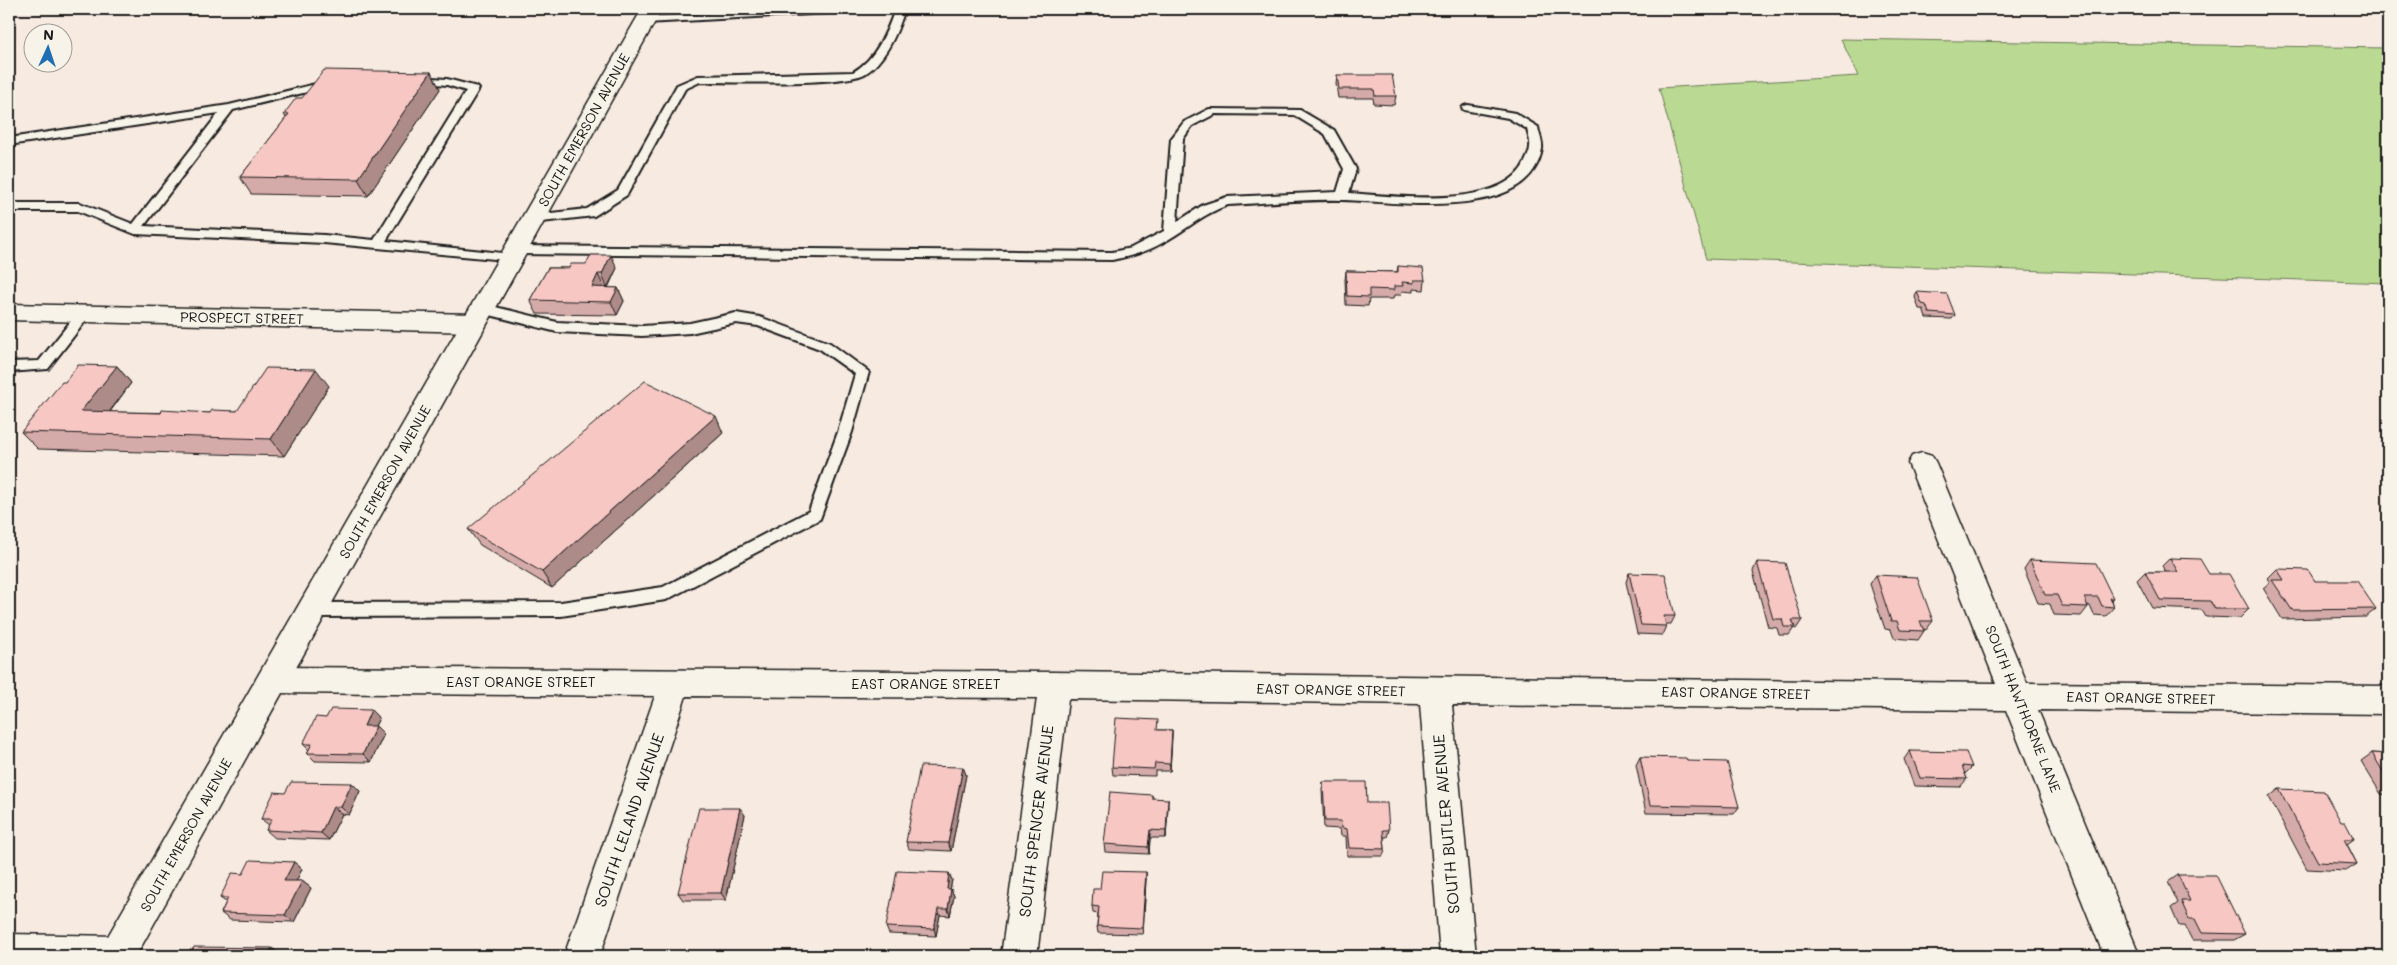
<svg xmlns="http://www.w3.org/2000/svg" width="2397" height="965" font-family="Mali,sans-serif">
  <rect width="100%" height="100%" fill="#f7eae1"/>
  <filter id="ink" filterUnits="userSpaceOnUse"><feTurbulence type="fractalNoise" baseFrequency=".02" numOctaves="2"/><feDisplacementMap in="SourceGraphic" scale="10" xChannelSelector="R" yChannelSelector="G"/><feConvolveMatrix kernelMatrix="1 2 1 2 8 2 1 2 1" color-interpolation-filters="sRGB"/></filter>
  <g filter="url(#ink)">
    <!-- green -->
    <path fill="#bad992" stroke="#6b7a57" d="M1841 39 2388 48V283L1706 259 1659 88 1858 76Z"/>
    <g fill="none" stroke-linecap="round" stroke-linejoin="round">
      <defs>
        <g id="lane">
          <path d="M794 9H853L848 12 646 23 641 20 646 17Z"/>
          <path d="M895 9H905C898 31 886 60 866 73 847 86 730 82 700 82L685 89 627 195 594 216 533 223 527 219 533 215 587 209 618 190 677 85 698 76 853 72C876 59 887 32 895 9Z"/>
          <path d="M417 77 447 79 477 87 479 89 386 241 512 254 518 258 517 261 324 243 135 234 78 211H9V203H80L133 224 219 113 9 145V138L229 105 328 81 332 82V86L233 110 144 226 324 235 374 240 466 91 447 85 413 82V78Z"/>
          <path d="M1468 105 1515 113 1538 127C1539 134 1543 142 1542 149 1529 224 1394 201 1342 200 1304 199 1266 203 1228 205 1204 213 1186 230 1164 242 1147 252 1131 256 1112 260L516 254 510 250 516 246 1112 252 1131 248 1164 231 1171 139 1184 122 1209 109 1300 110 1334 130 1356 169 1349 193C1393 196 1503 211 1525 162 1527 157 1530 152 1530 147 1531 141 1528 135 1527 129L1508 118 1464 110 1462 108 1464 106ZM1215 114 1294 115 1325 134 1344 169 1337 192 1227 197 1203 205 1177 222 1183 139 1192 126Z"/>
          <path d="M483 304 557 322 642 326 690 323 736 313 760 317 830 343 869 372 852 432 820 519 666 600 561 616 313 617 307 615 305 610 307 605 313 603 561 602 663 587 809 511 838 432 855 374 820 349 758 326 736 323 690 333 642 336 557 332 478 312 476 309 478 306Z"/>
          <path d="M84 309 91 314 48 369 9 372V362L39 361 79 311Z"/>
        </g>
        <g id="street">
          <path d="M1922 453 1932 456 1936 463 2027 683 2388 686V714L2038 710 2140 956H2104L2006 710 1452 705 1476 956H1440L1420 704 1068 699 1037 956H1001L1037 698 686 696 600 956H564L655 696 273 693 262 689 258 680 262 671 273 667 1054 672 1996 683 1908 463 1912 456Z"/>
          <path d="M9 934 118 936 131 942 136 954 135 956H9Z"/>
        </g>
        <path id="secondary" d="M9 304 475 314 484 317 487 323 484 329 475 332 9 320Z"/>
        <path id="primary" d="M642 9H662L136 956H99L104 943Z"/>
      </defs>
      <!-- lane casing -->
      <use href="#lane" stroke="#1c1c1c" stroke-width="4"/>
      <!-- street casing -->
      <use href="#street" stroke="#1c1c1c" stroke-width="3"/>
      <!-- secondary casing -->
      <use href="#secondary" stroke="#1c1c1c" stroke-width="3"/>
      <!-- primary casing -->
      <use href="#primary" stroke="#1c1c1c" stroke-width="3"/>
      <!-- lane -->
      <use href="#lane" fill="#f7f3e8" fill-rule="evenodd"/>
      <!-- street -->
      <use href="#street" fill="#f7f3e8" fill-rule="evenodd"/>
      <!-- secondary -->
      <use href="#secondary" fill="#f7f3e8" fill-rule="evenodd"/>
      <!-- primary -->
      <use href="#primary" fill="#f7f3e8" fill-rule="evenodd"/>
    </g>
    <!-- wall -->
    <g fill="#d4aba9" stroke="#1c1c1c">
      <path d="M431 72 440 89 368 196 251 194 240 177 286 118 284 114 302 98Z"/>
      <path d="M1337 75 1396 96 1394 105 1374 104 1373 98H1338L1336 84Z"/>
      <path d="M1398 266 1425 280 1424 290 1413 289V292L1402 291 1401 295H1394L1393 299H1369L1368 306 1346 305 1345 280 1346 271 1397 272Z"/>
      <path d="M548 268H617L608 288H618L624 301 617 315 537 314 530 300Z"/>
      <path d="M1917 292 1955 315 1952 319 1926 318 1923 309H1919L1915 297Z"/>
      <path d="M117 366 131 383 110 412 210 413 237 411 329 386 284 456 38 449 21 432 65 382Z"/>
      <path d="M723 433 552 588 480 545 468 529Z"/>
      <path d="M2388 533V540L2385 535Z"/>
      <path d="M2170 558 2209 574 2249 609 2240 618 2206 617 2202 610 2152 608 2137 580 2145 572H2166L2162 566Z"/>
      <path d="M2030 560 2113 598 2111 600 2114 607 2106 616 2094 615 2090 606 2088 605V607L2081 616 2054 615 2050 604 2038 603 2024 569Z"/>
      <path d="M1757 562 1802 620 1796 629 1794 628 1789 635H1779L1777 628 1768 627 1753 571Z"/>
      <path d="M2277 569 2315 581 2376 609 2366 617 2282 619 2263 588 2270 582 2268 578Z"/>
      <path d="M1629 573 1675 616 1671 624H1666V626L1662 635 1637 634 1626 582Z"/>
      <path d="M1876 575 1933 621 1926 630 1924 629V631L1918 640 1894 638 1891 630 1885 629 1870 584Z"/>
      <path d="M371 710 379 718 375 726 384 734 371 762 315 761 307 753 309 750 303 744 326 718Z"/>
      <path d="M1158 730H1172L1170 771H1155V776L1113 775 1112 767Z"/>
      <path d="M1910 751 1972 767 1965 774 1967 779 1960 787 1914 786 1904 759Z"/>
      <path d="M2372 753 2388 754V795L2381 794 2361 761Z"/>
      <path d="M1640 757 1687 761 1739 807 1734 814 1646 813 1636 765Z"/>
      <path d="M963 767 966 775 951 851 909 849 906 842Z"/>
      <path d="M1323 782 1367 803 1389 830 1387 837H1384L1385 849 1383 856H1347L1346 836H1341L1340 829 1324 828 1322 790Z"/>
      <path d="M2279 789 2341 822 2354 839 2347 844 2357 864 2346 871 2307 869 2269 797Z"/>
      <path d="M360 791 349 815 342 814 329 840 275 838 266 830 269 825 261 819 285 793Z"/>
      <path d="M1152 795 1153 798 1168 806 1166 838H1150L1149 854 1105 852 1104 844Z"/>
      <path d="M745 815 726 900H683L678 893Z"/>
      <path d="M294 862 302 869 296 881H302L311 888 294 922 230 920 221 913 226 902 220 898 243 874Z"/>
      <path d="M1146 872V879L1143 934 1098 933 1097 926 1098 914 1093 913 1092 906 1100 889Z"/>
      <path d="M949 873 952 880 950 889H951L954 896 950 916 940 915 936 936 889 934 886 927Z"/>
      <path d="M2178 875 2245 934 2234 940H2192L2185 926H2179L2171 908 2178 903 2168 882Z"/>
    </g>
    <!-- shaded-wall -->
    <g fill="#ad8b89" stroke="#1c1c1c">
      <path d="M431 72 440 89 368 196 358 179Z"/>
      <path d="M611 255 617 268 607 288 602 274Z"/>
      <path d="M598 274 604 288 592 287Z"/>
      <path d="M618 288 624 301 617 315 611 302Z"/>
      <path d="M117 366 131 383 97 428 81 411Z"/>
      <path d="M316 369 329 386 284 456 271 439Z"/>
      <path d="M716 416 723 433 552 588 542 572Z"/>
      <path d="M371 710 379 718 371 734 364 726Z"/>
      <path d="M376 726 384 734 371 762 363 754Z"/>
      <path d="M1172 730V738L1170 771V764Z"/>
      <path d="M963 767 966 775 951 851 948 843Z"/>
      <path d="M352 783 360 791 349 815 341 807Z"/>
      <path d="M1168 799V806L1166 838V831Z"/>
      <path d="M333 807 342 814 329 840 321 833Z"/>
      <path d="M740 808 745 815 726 900 721 893Z"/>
      <path d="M1150 830V838L1149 854 1148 847Z"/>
      <path d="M294 862 302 869 293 888 284 881Z"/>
      <path d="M1146 872V879L1143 934 1142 928Z"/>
      <path d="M949 873 952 880 949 896 947 889Z"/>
      <path d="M302 881 311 888 294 922 285 915Z"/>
      <path d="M951 889 954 896 950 916 948 909Z"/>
      <path d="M938 909 940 915 936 936 934 929Z"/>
      <path d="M272 948 281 955V956H268Z"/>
    </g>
    <!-- building -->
    <g fill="#f7c7c4" stroke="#1c1c1c">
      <path d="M324 70 431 72 358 179 240 177 289 114H284L296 98H302Z"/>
      <path d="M1337 75H1392L1396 96H1375L1374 89H1339Z"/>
      <path d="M591 255H611L602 274H598L592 287 618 288 611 302 530 300 548 268H569L571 264H586Z"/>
      <path d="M1398 266 1423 268 1425 280H1414V283L1402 282 1403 286H1394V290L1369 289V297L1347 296 1346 271 1398 272Z"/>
      <path d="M1917 292 1947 294 1955 315 1929 313 1926 305 1922 304Z"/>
      <path d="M78 365 117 366 81 411 161 413 162 410 210 413 212 410 237 411 266 368 316 369 271 439 21 432 62 382H65Z"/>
      <path d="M645 381 716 416 542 572 468 529Z"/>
      <path d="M2170 558 2200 559 2209 574H2229L2249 609H2215L2210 601 2160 600 2145 572H2178Z"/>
      <path d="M2030 560 2096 563 2113 598H2110L2114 607 2102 606 2098 597H2084L2088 607 2062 606 2057 595H2045Z"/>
      <path d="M1757 562 1785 563 1802 620H1792L1795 627H1784L1782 619H1773Z"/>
      <path d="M2277 569 2308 570 2315 581H2357L2376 609 2292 610 2272 580H2284Z"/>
      <path d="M1629 573 1665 574 1675 616H1664L1666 626 1641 625Z"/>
      <path d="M1876 575 1917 577 1933 621H1920L1924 631 1900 630 1897 621H1891Z"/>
      <path d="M331 709 371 710 364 726H376L363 754 307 753 312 744H303L316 717 326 718Z"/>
      <path d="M1116 718 1158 720 1157 730H1172L1170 764 1155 763 1154 769 1112 767Z"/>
      <path d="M1910 751 1966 752 1972 767 1962 766 1967 779 1920 778Z"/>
      <path d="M2372 753 2388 754V780Z"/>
      <path d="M1640 757 1686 758 1687 761 1727 762 1739 807 1650 805Z"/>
      <path d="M920 766 963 767 948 843 906 842Z"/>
      <path d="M291 782 352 783 341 807H333L321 833 266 830 272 819H261L274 792 285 793Z"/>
      <path d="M1323 782H1366L1367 803H1387L1389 830H1383L1385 849 1349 848 1347 829 1342 828 1341 821H1325Z"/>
      <path d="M2279 789 2324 791 2341 822H2345L2354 839H2344L2357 864 2318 862Z"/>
      <path d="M1110 792 1152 795V798L1168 799 1166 831 1150 830 1148 847 1104 844Z"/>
      <path d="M699 808H740L721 893H678Z"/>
      <path d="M250 860 294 862 284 881H302L285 915 221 913 228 898H220L232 873 243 874Z"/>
      <path d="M897 871 949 873 947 889H951L948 909H938L934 929 886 927Z"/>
      <path d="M1102 871 1146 872 1142 928 1097 926 1099 907 1092 906 1093 889H1100Z"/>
      <path d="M2178 875H2216L2245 934 2202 933 2195 919H2189L2181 901H2190Z"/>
      <path d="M194 947 272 948 268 956H189Z"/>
    </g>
  </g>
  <g text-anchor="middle" stroke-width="4" stroke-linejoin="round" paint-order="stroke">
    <!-- street labels -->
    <g font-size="14" fill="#1c1c1c" stroke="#f7f3e8">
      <text transform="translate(584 130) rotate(-61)" y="5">SOUTH EMERSON AVENUE</text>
      <text transform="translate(242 318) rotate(1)" y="5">PROSPECT STREET</text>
      <text transform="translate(385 482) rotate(-61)" y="5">SOUTH EMERSON AVENUE</text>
      <text x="521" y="687">EAST ORANGE STREET</text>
      <text x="926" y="689">EAST ORANGE STREET</text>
      <text transform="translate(1331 690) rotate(1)" y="5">EAST ORANGE STREET</text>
      <text transform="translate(1736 693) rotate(1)" y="5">EAST ORANGE STREET</text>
      <text transform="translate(2141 698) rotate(1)" y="5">EAST ORANGE STREET</text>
      <text transform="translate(2023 709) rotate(68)" y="5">SOUTH HAWTHORNE LANE</text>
      <text transform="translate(186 835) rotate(-61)" y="5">SOUTH EMERSON AVENUE</text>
    </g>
    <!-- near-street labels -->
    <g font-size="16" fill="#1c1c1c" stroke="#f7f3e8">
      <text transform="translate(629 820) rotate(-71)" y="6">SOUTH LELAND AVENUE</text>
      <text transform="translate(1036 821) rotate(-83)" y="6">SOUTH SPENCER AVENUE</text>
      <text transform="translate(1446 824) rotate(-95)" y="6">SOUTH BUTLER AVENUE</text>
    </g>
  </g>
  <!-- margin -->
  <rect width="2397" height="965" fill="none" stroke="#f7f3e8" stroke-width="30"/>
  <rect x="15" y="15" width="2367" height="935" fill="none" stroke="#1c1c1c" stroke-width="2" filter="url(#ink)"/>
  <!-- north arrow -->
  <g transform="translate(48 48) rotate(3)"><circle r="24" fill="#f7f3e8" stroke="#9f9d96"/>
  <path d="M0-4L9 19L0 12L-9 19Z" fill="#1f6fb2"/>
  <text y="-8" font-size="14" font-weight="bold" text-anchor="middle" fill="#1c1c1c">N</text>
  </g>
</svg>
